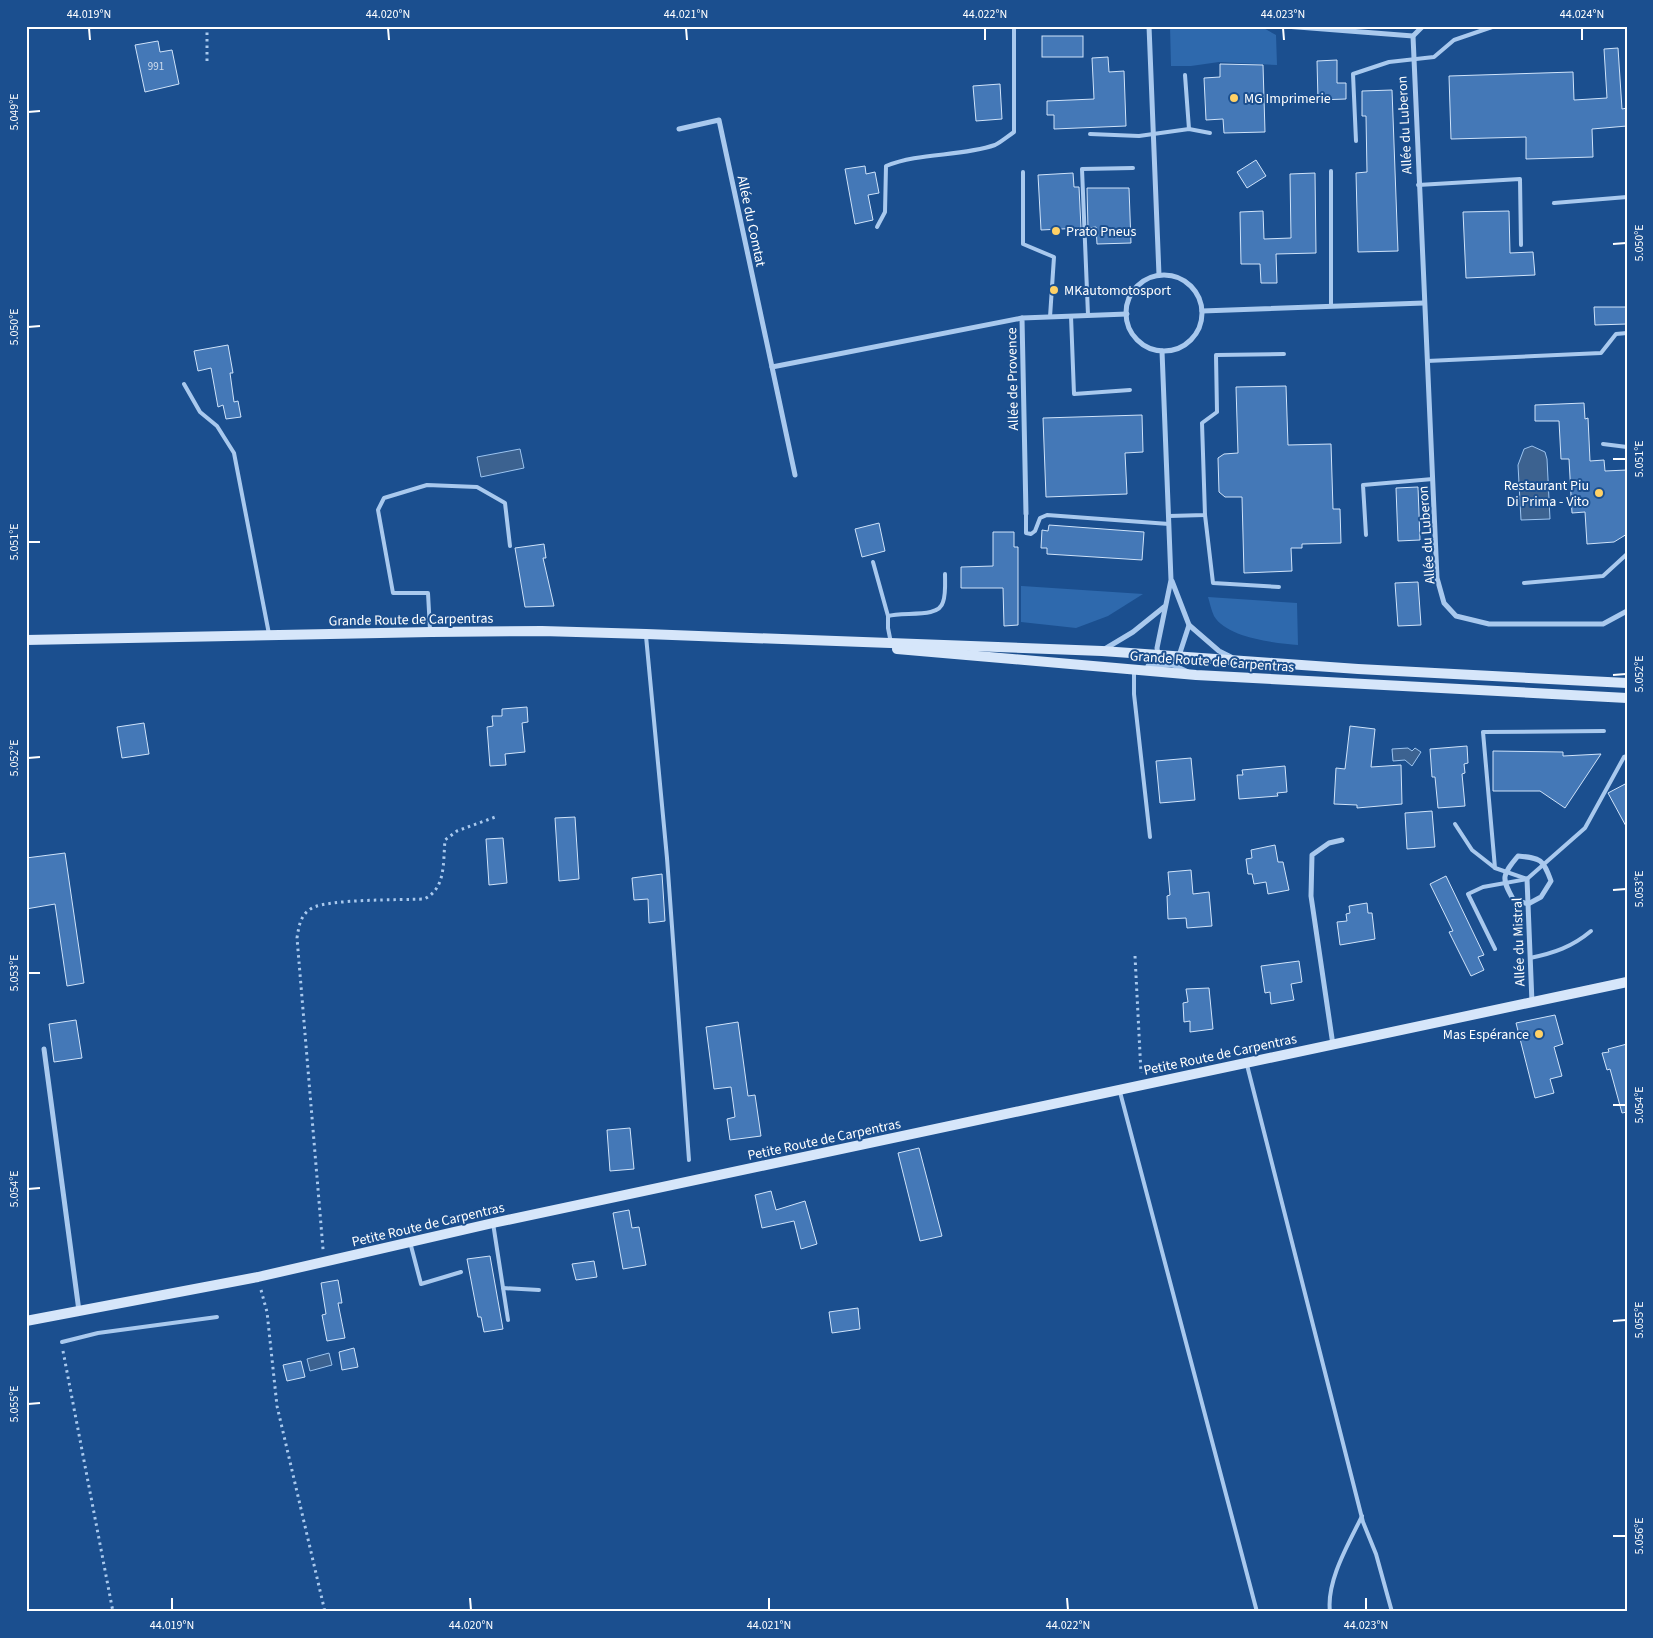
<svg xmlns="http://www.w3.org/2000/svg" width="1653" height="1638" font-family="'Source Sans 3',sans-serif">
  <rect width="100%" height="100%" fill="#1b4f8f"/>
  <!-- green -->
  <g fill="#2e69ad">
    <path d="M1170 26H1260L1276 35 1277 65 1219 62 1191 66H1171Z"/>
    <path d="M1021 586H1022L1143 594 1108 616 1076 628 1021 622Z"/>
    <path d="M1208 597 1297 603 1298 645C1275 643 1227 638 1214 616 1211 610 1210 603 1208 597Z"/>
  </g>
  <!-- water -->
  <g fill="#3c6290" stroke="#9cc4f0">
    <path d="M1532 446 1545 452 1547 459 1550 519 1521 520 1518 465 1524 449Z"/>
    <path d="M520 449 524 468 481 477 477 457Z"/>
    <path d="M1408 748 1412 751 1415 748 1421 752 1412 766 1405 760 1393 761 1392 749Z"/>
    <path d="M329 1353 332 1365 310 1371 307 1359Z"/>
  </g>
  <!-- building -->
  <g fill="#4478b7" stroke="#cfe3fa">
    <rect x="1042" y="36" width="41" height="21"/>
    <path d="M158 41 160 52 172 50 179 84 145 92 135 45Z"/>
    <path d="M1618 48 1622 109 1627 108V126L1592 129 1593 157 1526 159V137L1451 139 1449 76 1573 72 1574 100 1607 98 1604 49Z"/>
    <path d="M1108 57 1109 72 1124 71 1126 126 1054 129V115H1047V101L1094 99 1092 58Z"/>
    <path d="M1337 60V83H1346V99L1318 100 1317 61Z"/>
    <path d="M1220 64 1263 65 1265 132 1224 133 1223 119 1206 120 1204 78 1220 77Z"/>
    <path d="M1000 84 1002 119 976 121 973 86Z"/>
    <path d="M1392 90 1398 251 1358 252 1356 173 1367 172 1366 116H1362V91Z"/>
    <path d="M1256 160 1266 176 1247 188 1237 172Z"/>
    <path d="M865 166 866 174 875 172 879 193 868 195 873 220 855 224 845 169Z"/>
    <path d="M1073 173 1074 187H1079L1081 228 1041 230 1038 175Z"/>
    <path d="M1315 173 1316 253 1276 254 1277 283H1261L1260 264H1241L1240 212 1263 211 1264 239 1291 238 1290 174Z"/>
    <path d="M1087 188H1129L1131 243 1097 244 1096 227 1088 228Z"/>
    <path d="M1509 211 1510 253 1533 252 1535 275 1466 278 1463 212Z"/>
    <path d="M1594 307H1627V324L1595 325Z"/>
    <path d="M228 345 233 373H230L234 402 238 401 241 417 226 419 223 405 218 407 211 368 198 371 194 351Z"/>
    <path d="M1286 386 1288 445 1331 444 1333 509H1340L1341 543 1302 544V548H1291L1292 571 1244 573 1242 497H1225L1219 492 1218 458 1224 454 1238 453 1236 387Z"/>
    <path d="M1584 403 1585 419 1588 418 1590 461 1604 460 1605 471 1627 470V534L1614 542 1587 544 1585 512 1572 513 1569 459H1561L1559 421H1535V405Z"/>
    <path d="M1142 415 1143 452 1125 453 1127 494 1046 497 1043 418Z"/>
    <path d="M1418 487 1420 540 1398 541 1396 488Z"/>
    <path d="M879 523 885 551 862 557 855 529Z"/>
    <path d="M1049 525 1144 532 1142 560 1047 554V548H1041L1042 530 1048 531Z"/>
    <path d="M993 532H1014V547H1018V625L1004 626 1003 588H961V567L993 566Z"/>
    <path d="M544 544 546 558H543L554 606 525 607 515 548Z"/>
    <path d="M1418 582 1421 625 1398 626 1395 583Z"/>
    <path d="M527 707 528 722 522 723 525 752 505 754 506 765 490 766 487 727 493 726 492 716H502V709Z"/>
    <path d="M144 723 149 754 122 758 117 727Z"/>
    <path d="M1350 726 1375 729 1371 767 1401 765 1402 804 1357 808V805L1334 804 1336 768 1345 769Z"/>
    <path d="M1467 746 1468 763 1464 764 1465 773 1462 774 1465 806 1438 808 1435 777H1432L1430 749Z"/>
    <path d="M1493 751 1563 752V756L1601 754 1565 808 1540 791H1493Z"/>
    <path d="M1191 758 1195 800 1160 803 1156 761Z"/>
    <path d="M1285 766 1287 792 1277 793 1278 796 1239 799 1237 775H1243L1242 770Z"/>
    <path d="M1627 783V828L1608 793Z"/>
    <path d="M1432 811 1435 847 1407 849 1405 813Z"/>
    <path d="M575 817 579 879 559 881 555 818Z"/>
    <path d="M503 838 507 883 489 885 486 839Z"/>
    <path d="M1275 845 1278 862H1283L1289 890 1268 894 1266 882 1254 884 1252 874H1248L1246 859 1252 858 1251 850Z"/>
    <path d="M65 853 84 983 67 986 55 904 26 909V858Z"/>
    <path d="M1191 870 1193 894 1209 892 1212 926 1187 928 1186 918 1168 919 1167 896 1170 895 1168 872Z"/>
    <path d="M662 874 665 921 649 923 648 899 634 900 632 878Z"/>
    <path d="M1446 876 1484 955 1478 957 1484 970 1471 976 1449 932 1453 931 1430 884Z"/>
    <path d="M1367 903 1368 913H1372L1375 939 1340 945 1337 922 1347 921 1346 914 1350 913 1349 906Z"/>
    <path d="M1299 961 1302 982 1291 984 1294 1000 1271 1004 1270 992 1265 993 1261 966Z"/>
    <path d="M1209 988 1213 1029 1190 1032V1021L1184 1022 1183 1003 1188 1002 1186 989Z"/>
    <path d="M1555 1015 1563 1044 1554 1047 1562 1076 1550 1079 1554 1093 1535 1098 1516 1023Z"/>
    <path d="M76 1020 82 1058 54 1062 49 1024Z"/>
    <path d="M738 1022 748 1096 755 1095 761 1136 730 1140 727 1119 735 1117 731 1087 714 1089 706 1027Z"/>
    <path d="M1627 1044V1112L1622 1113 1610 1069 1607 1070 1602 1053 1609 1052 1608 1049Z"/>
    <path d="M630 1128 634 1169 610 1171 607 1130Z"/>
    <path d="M919 1148 942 1236 920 1241 898 1153Z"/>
    <path d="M771 1191 776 1210 805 1201 817 1244 801 1249 794 1221 762 1228 755 1195Z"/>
    <path d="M629 1210 632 1228 639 1227 646 1265 623 1269 613 1213Z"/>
    <path d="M490 1256 503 1329 484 1332 481 1317H478L467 1259Z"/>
    <path d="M594 1261 597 1277 576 1280 572 1264Z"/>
    <path d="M338 1280 342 1303H338L345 1338 327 1341 322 1315 326 1314 321 1283Z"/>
    <path d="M858 1308 860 1329 832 1333 829 1312Z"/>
    <path d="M354 1348 358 1367 342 1370 339 1352Z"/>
    <path d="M301 1361 305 1377 287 1381 283 1365Z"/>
  </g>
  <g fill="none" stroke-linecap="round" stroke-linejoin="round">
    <!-- path -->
    <g stroke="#a9c9ee" stroke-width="3" stroke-dasharray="2.5 4" stroke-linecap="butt">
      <path d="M207 61V26"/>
      <path d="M1135 956 1141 1073"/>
      <path d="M323 1249 297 938C299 926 300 915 312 908 329 899 401 900 424 899 446 889 443 862 445 840L457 831 498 816"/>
      <path d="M261 1290 267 1312 277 1406 325 1612"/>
      <path d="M63 1351 113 1612"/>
    </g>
    <!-- lane -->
    <g stroke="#a9c9ee" stroke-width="4">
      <path d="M1185 75 1189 129"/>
      <path d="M1090 134 1139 136 1189 129 1210 133"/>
      <path d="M1356 141 1353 74 1389 62 1434 57 1454 40 1495 26"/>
      <path d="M1331 171V306"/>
      <path d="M1023 172V244L1054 257 1050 317"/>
      <path d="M1418 185 1520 179 1521 245"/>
      <path d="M1554 203 1627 197"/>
      <path d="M877 227 885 212 886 166C920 152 960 157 995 145 1001 142 1008 136 1014 132V26"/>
      <path d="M1088 315 1082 169 1133 168"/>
      <path d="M1071 316 1074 394 1130 390"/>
      <path d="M1427 361 1601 353 1616 334 1627 333"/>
      <path d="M184 384 200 412 217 426 234 453 269 634"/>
      <path d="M1603 444 1627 447"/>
      <path d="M1026 514V533L1031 534 1035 531 1040 518 1047 515 1169 524"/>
      <path d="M1205 515 1213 583 1279 587"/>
      <path d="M1169 516 1205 515 1202 423 1217 412 1216 355 1284 354"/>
      <path d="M1366 535 1363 485 1433 479"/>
      <path d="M873 562 888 616"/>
      <path d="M1524 583 1603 576 1627 554"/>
      <path d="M430 630 428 593H393L378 510 384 498 427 485 477 487 505 503 510 546"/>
      <path d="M646 636 667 858 689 1160"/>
      <path d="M891 643 888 628V616C903 611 939 619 943 602 946 594 945 582 945 574"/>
      <path d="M1134 672V694L1150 837"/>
      <path d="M1455 824 1472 850 1495 868"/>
      <path d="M1527 879 1495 868 1483 732 1604 731"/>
      <path d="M1495 949 1468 894 1483 887 1527 879 1585 828 1624 757 1627 756"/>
      <path d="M1530 958C1554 953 1572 947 1591 931"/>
      <path d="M1247 1065 1363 1522 1376 1554 1392 1612"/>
      <path d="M1120 1092 1257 1612"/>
      <path d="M493 1223 508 1320"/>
      <path d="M410 1242 421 1284 461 1272"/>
      <path d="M503 1288 539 1290"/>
      <path d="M62 1342 98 1333 217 1317"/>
      <path d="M1330 1612C1326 1581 1349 1543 1362 1516"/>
    </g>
    <!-- street -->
    <g stroke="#a9c9ee" stroke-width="5">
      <path d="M1149 26 1159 275"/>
      <path d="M1285 26 1413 36 1423 26"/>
      <path d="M1413 36 1437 578 1444 603 1456 616 1489 624H1603L1627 611"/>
      <path d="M679 129 719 120 772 367 1022 318"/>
      <circle cx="1164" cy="313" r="38"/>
      <path d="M1202 311 1424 303"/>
      <path d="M1162 351 1171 580 1157 648 1158 655 1165 661 1188 672"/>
      <path d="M772 367 795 475"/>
      <path d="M1026 514 1022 318 1127 314"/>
      <path d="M1189 625 1219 651 1231 657"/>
      <path d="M1103 650 1133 632 1164 607"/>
      <path d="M1148 666 1173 665 1177 662 1189 625 1172 581"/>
      <path d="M1518 856C1541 858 1543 859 1551 881L1541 897 1528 904 1513 899C1501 878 1502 875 1518 856Z"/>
      <path d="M1527 879 1532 1003"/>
      <path d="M1333 1045 1311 896 1312 855 1329 843 1342 840"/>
      <path d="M44 1049 79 1311"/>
    </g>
    <!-- secondary -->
    <g stroke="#d6e6fa" stroke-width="10">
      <path d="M26 640 431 632 542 631 646 634 1102 651 1358 669 1627 683"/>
      <path d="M897 649 1196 675 1627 698"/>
      <path d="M26 1321 258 1277 493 1223 1627 982"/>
    </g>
  </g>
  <!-- ticks -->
  <path fill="none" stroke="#fff" stroke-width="2" d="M89 28 90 40M388 28 389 40M686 28 687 40M985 28V40M1283 28 1284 40M1582 28V40M28 112 40 111M1613 244 1626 243M28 327 40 326M1613 459H1626M28 542H40M1613 675 1626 674M28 758 40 757M1613 890 1626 889M28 973H40M1613 1105H1626M28 1189 40 1188M1613 1321 1626 1320M28 1404 40 1403M1613 1536H1626M172 1598V1610M470 1598 471 1610M769 1598V1610M1067 1598 1068 1610M1366 1598V1610"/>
  <!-- markers -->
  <g fill="#ffd166" stroke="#1b4f8f" stroke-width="2">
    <circle cx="1234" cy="98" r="5"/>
    <circle cx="1056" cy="231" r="5"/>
    <circle cx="1054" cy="290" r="5"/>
    <circle cx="1599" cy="493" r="5"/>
    <circle cx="1539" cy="1034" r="5"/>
  </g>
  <g text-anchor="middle" stroke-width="4" stroke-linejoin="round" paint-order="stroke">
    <!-- number labels -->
    <g font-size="11" fill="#d0dded">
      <text x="156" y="70">991</text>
    </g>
    <!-- poi labels -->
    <g font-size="14" fill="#fff" stroke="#1b4f8f" text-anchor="start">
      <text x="1244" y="103">MG Imprimerie</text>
      <text x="1066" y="236">Prato Pneus</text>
      <text x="1064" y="295">MKautomotosport</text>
      <text x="1589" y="490" text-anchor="end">Restaurant Piu<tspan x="1589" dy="16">Di Prima - Vito</tspan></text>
      <text x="1529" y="1039" text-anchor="end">Mas Espérance</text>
    </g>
    <!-- street labels -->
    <g font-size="14" fill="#fff" stroke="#1b4f8f">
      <text transform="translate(1404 125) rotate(-93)" y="5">Allée du Luberon</text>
      <text transform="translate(752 221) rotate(78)" y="5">Allée du Comtat</text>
      <text transform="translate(1012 379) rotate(-91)" y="5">Allée de Provence</text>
      <text transform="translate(1426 535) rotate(-94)" y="5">Allée du Luberon</text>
      <text transform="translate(411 619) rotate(-1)" y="5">Grande Route de Carpentras</text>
      <text transform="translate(1212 661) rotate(4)" y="5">Grande Route de Carpentras</text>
      <text transform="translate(1518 942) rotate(-92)" y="5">Allée du Mistral</text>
      <text transform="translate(1220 1054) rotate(-12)" y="5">Petite Route de Carpentras</text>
      <text transform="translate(824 1139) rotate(-12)" y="5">Petite Route de Carpentras</text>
      <text transform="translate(428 1224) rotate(-13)" y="5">Petite Route de Carpentras</text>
    </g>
  </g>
  <!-- border -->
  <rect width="1653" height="1638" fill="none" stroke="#1b4f8f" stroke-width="55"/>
  <rect x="28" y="28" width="1598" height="1582" fill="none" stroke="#fff" stroke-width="2"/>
  <g font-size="12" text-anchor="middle" fill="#fff">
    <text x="89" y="18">44.019°N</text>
    <text x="388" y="18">44.020°N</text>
    <text x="686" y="18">44.021°N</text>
    <text x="985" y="18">44.022°N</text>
    <text x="1283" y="18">44.023°N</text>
    <text x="1582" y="18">44.024°N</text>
    <text transform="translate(14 112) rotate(-90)" y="4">5.049°E</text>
    <text transform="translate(1639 243) rotate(-90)" y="4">5.050°E</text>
    <text transform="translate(14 327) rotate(-90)" y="4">5.050°E</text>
    <text transform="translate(1639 459) rotate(-90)" y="4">5.051°E</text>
    <text transform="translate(14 542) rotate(-90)" y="4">5.051°E</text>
    <text transform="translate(1639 674) rotate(-90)" y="4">5.052°E</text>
    <text transform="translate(14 758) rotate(-90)" y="4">5.052°E</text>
    <text transform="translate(1639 889) rotate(-90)" y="4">5.053°E</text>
    <text transform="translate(14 973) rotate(-90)" y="4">5.053°E</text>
    <text transform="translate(1639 1105) rotate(-90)" y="4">5.054°E</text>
    <text transform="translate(14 1189) rotate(-90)" y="4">5.054°E</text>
    <text transform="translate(1639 1320) rotate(-90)" y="4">5.055°E</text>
    <text transform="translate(14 1404) rotate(-90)" y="4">5.055°E</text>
    <text transform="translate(1639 1536) rotate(-90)" y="4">5.056°E</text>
    <text x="172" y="1629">44.019°N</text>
    <text x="471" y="1629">44.020°N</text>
    <text x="769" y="1629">44.021°N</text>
    <text x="1068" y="1629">44.022°N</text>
    <text x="1366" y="1629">44.023°N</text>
  </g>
</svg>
